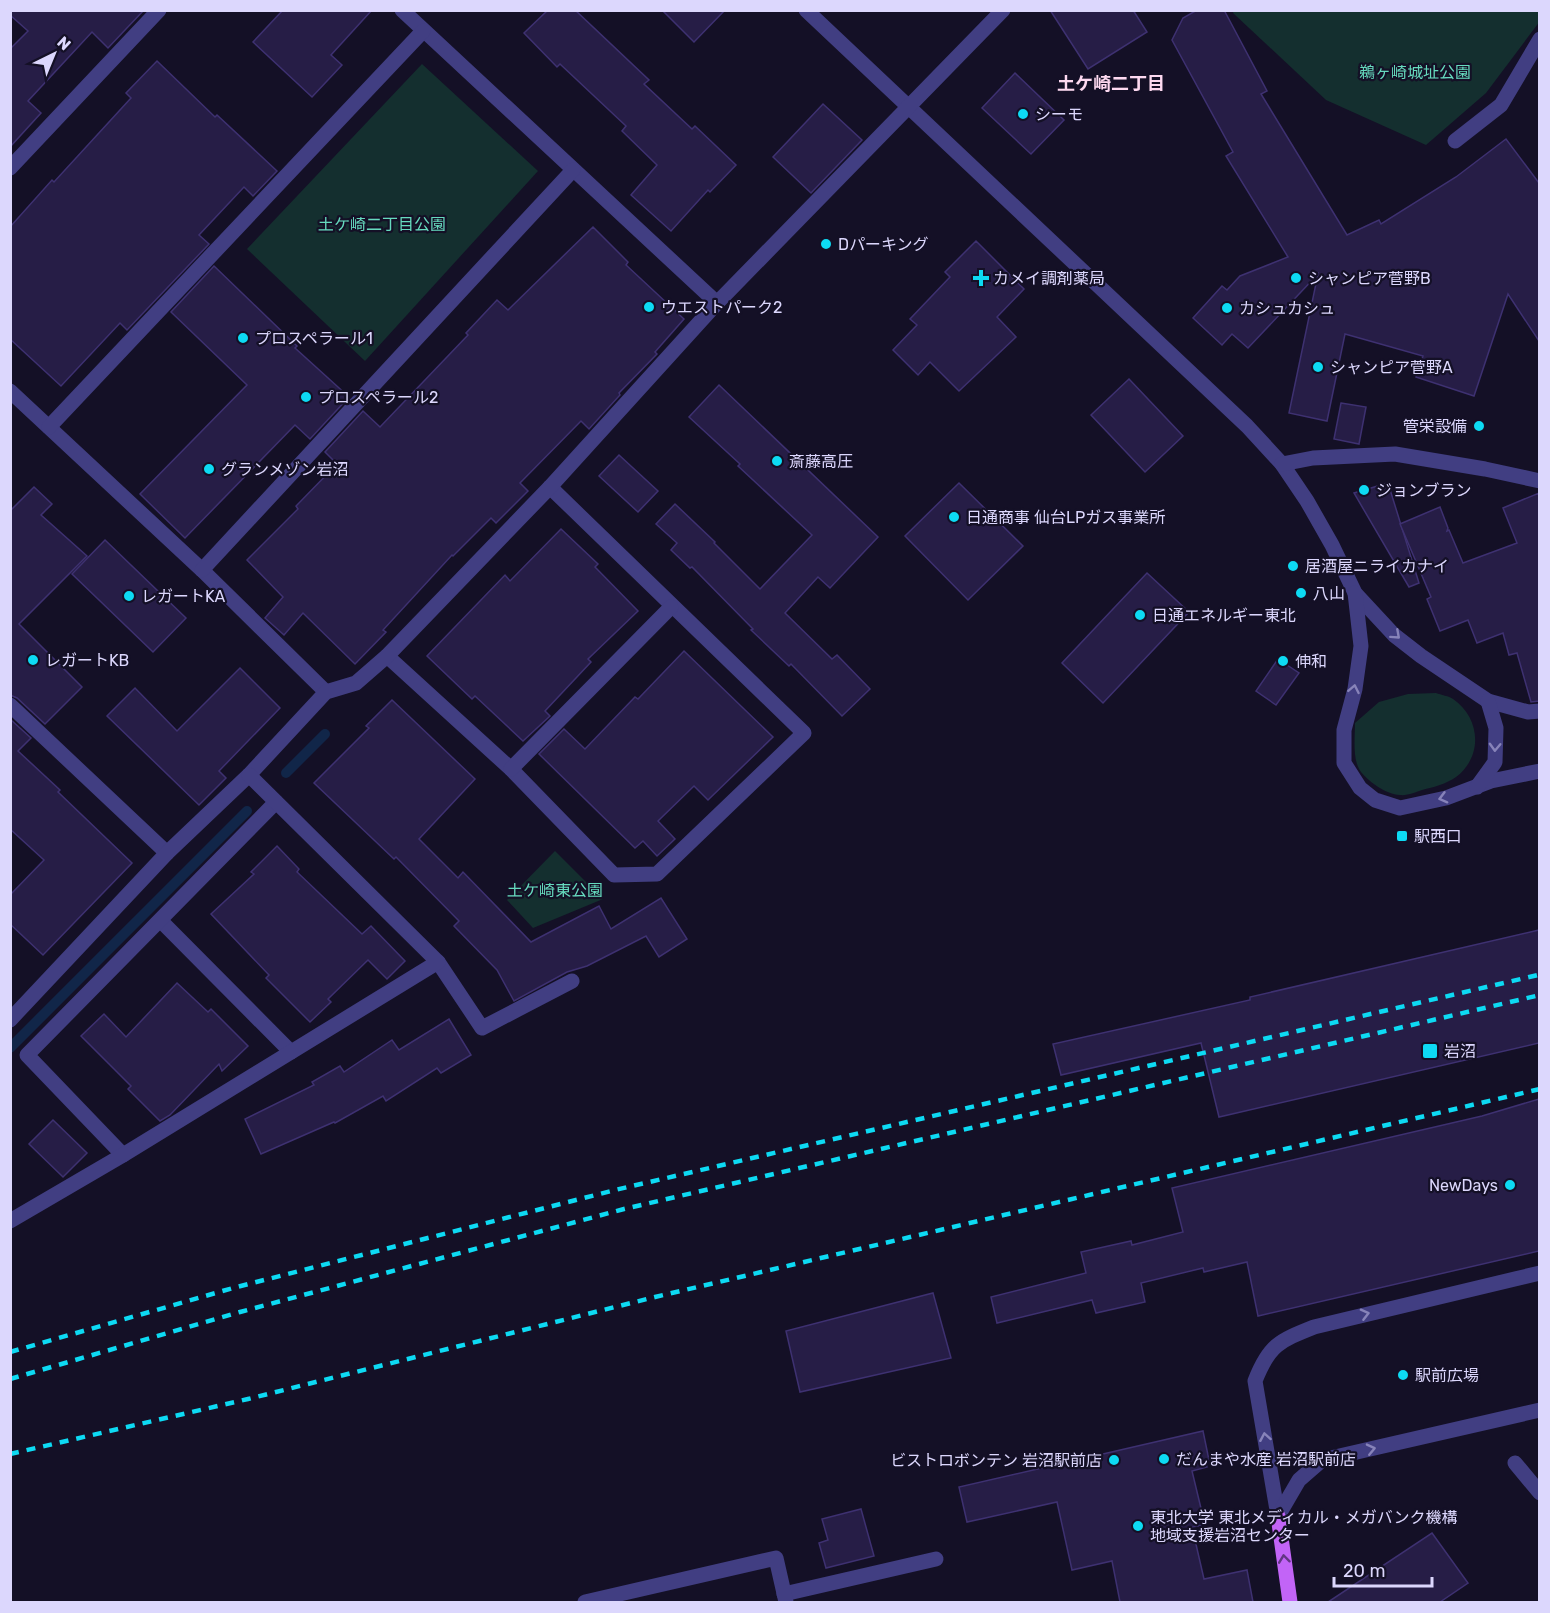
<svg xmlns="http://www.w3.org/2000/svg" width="1550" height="1613" font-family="Rubik,'Noto Sans JP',sans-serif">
  <rect width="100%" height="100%" fill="#141026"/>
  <!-- green -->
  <g fill="#142f2f">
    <path d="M1234 10H1539L1540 21 1486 93 1426 145 1326 100 1233 13Z"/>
    <path d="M422 64 538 171 365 361 247 249Z"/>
    <path d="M1436 693C1441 695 1449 696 1453 699 1481 718 1483 757 1456 777 1446 784 1434 787 1422 790 1416 792 1407 796 1400 795 1386 794 1370 783 1361 772 1352 760 1355 738 1355 723L1379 702 1408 694Z"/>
    <path d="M555 851 603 899 533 928 507 900Z"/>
  </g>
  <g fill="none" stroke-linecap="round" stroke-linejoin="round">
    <!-- stream -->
    <g stroke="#112649" stroke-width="10">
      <path d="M286 773 325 734"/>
      <path d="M10 1048 247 811"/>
    </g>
  </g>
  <!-- building -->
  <g fill="#261d46" stroke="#3e3171" stroke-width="1.5">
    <path d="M10 10H144L108 48 92 32 28 101 41 113 10 147V49L28 31 10 15Z"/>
    <path d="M283 10H372L331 55 342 65 312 97 253 42Z"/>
    <path d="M548 10H575L649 80 644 84 692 129 695 126 736 165 710 192 708 190 671 231 631 195 657 165 622 131 626 126 560 64 557 67 524 33Z"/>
    <path d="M662 10H725L694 42Z"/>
    <path d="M1050 10H1133L1147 32 1088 69Z"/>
    <path d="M1197 10H1224L1267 91 1261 94 1347 235 1379 220 1381 224 1456 177 1506 139 1539 183V341L1508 294 1474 396 1416 377 1423 356 1345 334 1327 421 1289 413 1318 274 1248 348 1232 334 1222 345 1193 318 1222 286 1227 290 1240 276 1288 257 1226 156 1233 152 1172 40 1183 18Z"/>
    <path d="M157 61 215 117 217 115 277 171 253 196 244 187 199 235 209 244 127 330 120 323 61 386 10 339V227L52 180 54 182 131 98 126 93Z"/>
    <path d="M1015 73 1064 120 1031 154 982 108Z"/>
    <path d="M823 104 862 140 811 193 773 157Z"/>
    <path d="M593 227 628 262 626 265 684 319 655 352 657 354 619 393 620 395 589 429 581 421 520 483 528 491 496 523 491 518 453 556 452 555 383 630 386 632 355 664 303 613 284 635 265 618 283 597 247 560 298 509 296 506 337 464 325 452 363 411 380 427 468 335 466 333 497 300 508 310Z"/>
    <path d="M976 241 1024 289 997 317 1016 337 959 391 930 362 918 375 893 350 917 325 910 319 950 277 945 272Z"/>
    <path d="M214 266 297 346 295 348 349 397 310 439 295 425 185 538 140 494 247 385 171 312Z"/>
    <path d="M1129 379 1183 436 1145 472 1091 415Z"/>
    <path d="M719 385 878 537 830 588 818 577 785 613 832 659 837 655 870 689 842 716 791 664 789 666 751 630 753 629 692 567 690 568 671 550 677 543 656 524 675 504 715 542 714 543 760 589 812 535 738 466 740 464 689 417Z"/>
    <path d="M1341 403 1366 407 1359 444 1334 439Z"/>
    <path d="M619 455 658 491 638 512 599 476Z"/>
    <path d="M959 483 1023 546 968 600 905 536Z"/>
    <path d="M1388 483 1419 583 1409 587 1354 493Z"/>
    <path d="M34 487 52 504 41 515 87 556 19 624 82 687 45 724 17 698 10 695V511Z"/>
    <path d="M1539 493V701L1531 702 1517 653 1509 655 1503 633 1477 643 1468 620 1440 631 1427 599 1431 597 1400 524 1440 507 1448 528 1447 531 1449 530 1463 563 1517 543 1503 508Z"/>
    <path d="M561 529 598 564 595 567 638 611 588 659 591 662 545 711 550 716 523 741 475 696 472 699 427 656 505 575 510 581Z"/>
    <path d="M105 540 186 618 153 652 72 574Z"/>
    <path d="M1147 573 1189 612 1103 703 1062 663Z"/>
    <path d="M684 651 773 737 708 800 694 786 658 821 675 839 657 856 643 841 635 848 539 754 564 729 585 749 635 697 638 699Z"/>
    <path d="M1278 659 1299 673 1276 705 1256 691Z"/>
    <path d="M240 668 280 708 219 771 226 778 199 805 107 716 135 688 177 731Z"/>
    <path d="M392 700 475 779 419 839 458 878 463 872 531 942 599 906 611 929 661 898 687 939 659 957 646 936 587 966 567 972 514 1001 497 970 454 926 459 921 396 857 394 859 314 783 369 728 366 726Z"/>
    <path d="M10 719 31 738 18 751 60 790 58 792 132 863 43 955 10 924V895L44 860 10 829Z"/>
    <path d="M277 846 299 869 297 872 362 934 371 926 405 961 387 979 368 960 328 999 331 1002 310 1022 266 978 269 975 211 914 254 874 251 872Z"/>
    <path d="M1539 930V1043L1219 1117 1201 1043 1061 1075 1053 1044 1250 1000V997Z"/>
    <path d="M177 983 208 1012 211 1009 248 1046 222 1071 219 1064 170 1115 160 1121 128 1089 131 1086 81 1036 104 1014 126 1037Z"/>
    <path d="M449 1019 471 1055 441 1073 437 1068 386 1101 383 1096 335 1123 334 1122 261 1154 245 1119 314 1085 312 1082 340 1066 344 1072 392 1040 399 1050Z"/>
    <path d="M1539 1099V1251L1258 1316 1247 1262 1204 1272 1203 1268 1141 1283 1145 1302 1096 1313 1092 1300 997 1323 991 1297 1086 1273 1081 1252 1131 1241 1132 1245 1183 1232 1172 1188 1482 1116Z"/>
    <path d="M53 1120 87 1153 63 1177 29 1144Z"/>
    <path d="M933 1293 951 1358 800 1392 786 1331Z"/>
    <path d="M1203 1431 1209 1460 1205 1461 1207 1467 1192 1471 1205 1525 1192 1527 1204 1579 1247 1570 1253 1602H1120L1112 1561 1072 1570 1057 1502 967 1522 959 1487Z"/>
    <path d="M861 1509 874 1556 826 1568 819 1543 828 1540 822 1519Z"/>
    <path d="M1432 1533 1468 1583 1440 1602H1328Z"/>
  </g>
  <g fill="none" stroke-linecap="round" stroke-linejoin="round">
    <!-- minor -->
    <g stroke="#413e82" stroke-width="15">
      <path d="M402 10 717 303"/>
      <path d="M806 10 1247 426 1282 464 1307 501 1332 545 1355 593 1394 635 1421 656 1488 701 1528 712 1540 711"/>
      <path d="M1455 141 1501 105 1540 39"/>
      <path d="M10 168 159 10"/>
      <path d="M10 391 202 570 326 692"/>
      <path d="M49 427 423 31"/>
      <path d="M1282 464 1313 458 1395 454 1485 469 1540 481"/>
      <path d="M202 570 573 170"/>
      <path d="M1355 593 1361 646 1355 689 1344 730V763L1360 788 1375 800 1400 808 1446 798 1491 781 1540 771"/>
      <path d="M387 656 511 769 614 875 657 874 804 733 550 487"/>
      <path d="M10 705 167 853"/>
      <path d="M511 769 671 607"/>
      <path d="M1477 787 1495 762 1496 728 1488 701"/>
      <path d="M161 921 291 1052"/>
      <path d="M438 962 482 1028 572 981"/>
      <path d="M10 1020 167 853 249 775 326 692 356 683 387 656 550 487 717 303 1003 10"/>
      <path d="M123 1155 27 1055 276 802"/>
      <path d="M10 1221 123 1155 438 962 249 775"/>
      <path d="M1515 1463 1540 1493"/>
      <path d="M1278 1516 1255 1381C1269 1345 1279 1341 1314 1327L1540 1273"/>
      <path d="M1278 1516 1299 1480 1322 1460 1540 1410"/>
      <path d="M784 1594 936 1559"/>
      <path d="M585 1602 776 1558 786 1602"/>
    </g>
    <!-- major -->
    <path stroke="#c264f7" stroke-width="15" d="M1278 1516 1290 1602"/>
    <!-- rail -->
    <g stroke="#0ddaf3" stroke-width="4.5" stroke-dasharray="9 8" stroke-linecap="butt">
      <path d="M10 1352 233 1288 615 1190 1538 975"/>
      <path d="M10 1379 240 1312 624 1209 1540 995"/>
      <path d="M10 1454 248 1399 655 1297 1540 1089"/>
    </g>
  </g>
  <!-- one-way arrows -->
  <defs><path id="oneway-chevron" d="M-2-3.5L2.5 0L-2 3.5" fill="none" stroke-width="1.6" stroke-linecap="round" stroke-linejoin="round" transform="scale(1.5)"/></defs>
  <g stroke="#8783b9">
    <use href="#oneway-chevron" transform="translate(1396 635) rotate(42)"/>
    <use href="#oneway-chevron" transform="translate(1354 689) rotate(-79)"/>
    <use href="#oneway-chevron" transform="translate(1495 747) rotate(92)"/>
    <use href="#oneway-chevron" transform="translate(1443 798) rotate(165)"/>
    <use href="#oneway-chevron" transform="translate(1365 1314) rotate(-14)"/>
    <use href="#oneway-chevron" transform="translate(1265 1437) rotate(-100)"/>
    <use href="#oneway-chevron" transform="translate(1371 1449) rotate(-13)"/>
  </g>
  <use stroke="#623684" href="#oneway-chevron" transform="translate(1284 1559) rotate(-97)"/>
  <!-- markers -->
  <g fill="#0ddaf3" stroke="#141026" stroke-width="2">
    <circle cx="1023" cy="114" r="6"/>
    <circle cx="826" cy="244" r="6"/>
    <path d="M978 269h6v6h6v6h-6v6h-6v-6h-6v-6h6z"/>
    <circle cx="1296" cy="278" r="6"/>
    <circle cx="649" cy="307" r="6"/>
    <circle cx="1227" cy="308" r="6"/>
    <circle cx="243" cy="338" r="6"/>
    <circle cx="1318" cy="367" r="6"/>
    <circle cx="306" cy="397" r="6"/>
    <circle cx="1479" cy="426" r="6"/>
    <circle cx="777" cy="461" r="6"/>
    <circle cx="209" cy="469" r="6"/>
    <circle cx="1364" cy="490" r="6"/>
    <circle cx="954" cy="517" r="6"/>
    <circle cx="1293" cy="566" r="6"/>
    <circle cx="1301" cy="593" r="6"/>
    <circle cx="129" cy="596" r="6"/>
    <circle cx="1140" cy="615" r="6"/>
    <circle cx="33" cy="660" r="6"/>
    <circle cx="1283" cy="661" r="6"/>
    <rect x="1396" y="830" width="12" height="12" rx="3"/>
    <rect x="1422" y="1043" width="16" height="16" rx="3"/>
    <circle cx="1510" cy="1185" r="6"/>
    <circle cx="1403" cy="1375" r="6"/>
    <circle cx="1164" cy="1459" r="6"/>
    <circle cx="1114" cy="1460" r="6"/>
    <circle cx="1138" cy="1526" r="6"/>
  </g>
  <g text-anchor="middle" stroke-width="4.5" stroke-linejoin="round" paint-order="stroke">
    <!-- park labels -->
    <g font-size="16" fill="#66dabe" stroke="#141026">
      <text x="1415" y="78">鵜ヶ崎城址公園</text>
      <text x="382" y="230">土ケ崎二丁目公園</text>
      <text x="555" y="896">土ケ崎東公園</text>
    </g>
    <!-- poi labels -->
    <g font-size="16" fill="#dcd7fd" stroke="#141026" text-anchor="start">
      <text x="1035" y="120">シーモ</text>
      <text x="838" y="250">Dパーキング</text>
      <text x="993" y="284">カメイ調剤薬局</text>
      <text x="1308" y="284">シャンピア菅野B</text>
      <text x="661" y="313">ウエストパーク2</text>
      <text x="1239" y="314">カシュカシュ</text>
      <text x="255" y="344">プロスペラール1</text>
      <text x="1330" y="373">シャンピア菅野A</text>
      <text x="318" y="403">プロスペラール2</text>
      <text x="1467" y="432" text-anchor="end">管栄設備</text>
      <text x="789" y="467">斎藤高圧</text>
      <text x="221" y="475">グランメゾン岩沼</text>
      <text x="1376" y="496">ジョンブラン</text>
      <text x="966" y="523">日通商事 仙台LPガス事業所</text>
      <text x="1305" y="572">居酒屋ニライカナイ</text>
      <text x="1313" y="599">八山</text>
      <text x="141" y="602">レガートKA</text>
      <text x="1152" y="621">日通エネルギー東北</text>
      <text x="45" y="666">レガートKB</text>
      <text x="1295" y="667">伸和</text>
      <text x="1414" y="842">駅西口</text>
      <text x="1444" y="1057">岩沼</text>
      <text x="1498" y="1191" text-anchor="end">NewDays</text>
      <text x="1415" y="1381">駅前広場</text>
      <text x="1176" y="1465">だんまや水産 岩沼駅前店</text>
      <text x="1102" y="1466" text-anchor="end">ビストロボンテン 岩沼駅前店</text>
      <text x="1150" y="1523">東北大学 東北メディカル・メガバンク機構<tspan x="1150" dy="18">地域支援岩沼センター</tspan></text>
    </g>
    <!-- neighbourhood labels -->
    <g font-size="18" font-weight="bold" fill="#fdd9f0" stroke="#141026">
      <text x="1111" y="90">土ケ崎二丁目</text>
    </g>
  </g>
  <!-- border -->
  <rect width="1550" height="1613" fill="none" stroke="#dcd7fd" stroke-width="24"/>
  <!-- north arrow -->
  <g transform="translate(54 54) rotate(43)" stroke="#141026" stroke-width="4.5" paint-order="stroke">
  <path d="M0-4.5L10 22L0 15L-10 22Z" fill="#dcd7fd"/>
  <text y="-9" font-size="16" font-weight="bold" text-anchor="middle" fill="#dcd7fd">N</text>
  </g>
  <!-- scale -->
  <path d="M1334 1577v9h98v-9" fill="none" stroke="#dcd7fd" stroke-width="3"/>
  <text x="1343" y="1577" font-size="18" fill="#dcd7fd" stroke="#141026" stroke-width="4.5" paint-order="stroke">20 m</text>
</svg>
